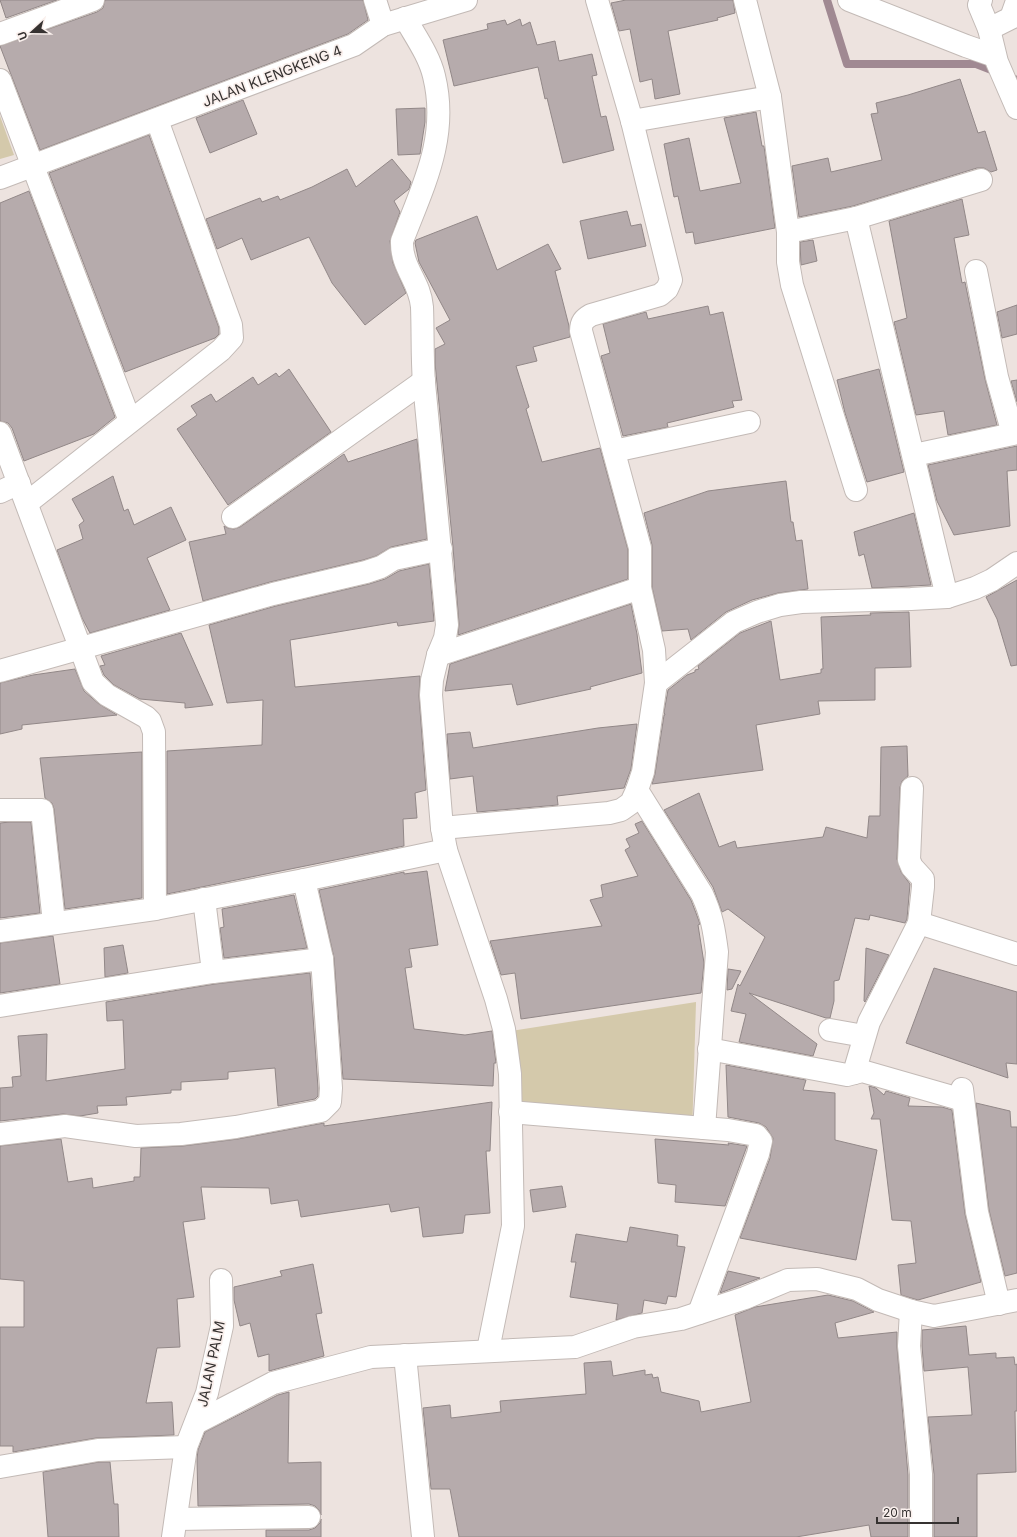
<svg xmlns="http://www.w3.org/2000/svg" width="1017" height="1537" font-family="Inter,sans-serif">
  <rect width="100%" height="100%" fill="#ede3df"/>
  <!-- green -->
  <g fill="#d4c9ab">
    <path d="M0 116 14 155 0 159Z"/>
    <path d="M696 1002 692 1135 525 1123 511 1031Z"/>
  </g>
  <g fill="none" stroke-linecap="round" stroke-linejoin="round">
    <!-- stream -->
    <path stroke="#a08992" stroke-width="8" d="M827 0 847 64H976L1017 80"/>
  </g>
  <!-- building -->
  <g fill="#b6abac" stroke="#928888">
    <path d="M0 0H57L6 18Z"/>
    <path d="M105 0H363L368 20 348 34 40 150 0 46 97 12 103 8Z"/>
    <path d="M626 0H733L735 13 717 18 718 20 668 31 680 94 655 99 652 79 640 82 630 29 619 31 611 3Z"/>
    <path d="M520 19 522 26 530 22 537 45 555 41 559 61 592 54 597 75 592 76 601 117 606 116 614 150 563 163 547 98 545 99 538 67 454 86 443 40 488 29 487 24 505 20 507 25Z"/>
    <path d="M960 79 978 133 985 131 997 170 991 172 984 168H977L853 206 799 217 792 166 828 158 831 172 882 160 871 114 878 113 876 103 908 95Z"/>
    <path d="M243 100 257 134 210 153 196 118Z"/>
    <path d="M425 108V122L420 154 398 155 396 109Z"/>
    <path d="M756 112 762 146H764L775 228 695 244 693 232 686 233 678 196 674 197 664 144 689 138 700 191 741 183 724 118Z"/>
    <path d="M149 135 219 328V334L215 338 125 372 49 173Z"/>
    <path d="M392 159 411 182 409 189 394 201 400 212 390 241 393 263 406 293 365 325 332 283 309 237 251 260 242 238 217 249 206 219 260 198 262 202 278 196 280 200 312 187 347 169 356 187Z"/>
    <path d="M29 191 115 417 94 434 24 461 12 428 8 423 0 421V203Z"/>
    <path d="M962 199 969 235 954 238 962 283 965 282 985 379 997 425 948 435 944 411 916 415 894 322 907 318 889 221Z"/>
    <path d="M627 211 631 226 641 224 646 246 588 259 580 221Z"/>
    <path d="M477 216 497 270 548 244 561 269 555 271 569 326 570 337 533 347 537 361 516 366 529 407 526 409 542 462 600 448 628 550V579L458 635 459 624 453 547 435 363V349L445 344 436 328 450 320 419 262 415 243 416 240Z"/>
    <path d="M813 240 817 261 801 265 800 242Z"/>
    <path d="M1017 305V334L1002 338 997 312Z"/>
    <path d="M708 306 710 315 723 312 742 400 732 401 734 407 667 423 668 427 623 436 601 356 610 353 603 324 646 312 648 319Z"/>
    <path d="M289 369 331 432 228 505 177 429 197 415 191 406 211 394 216 402 253 377 258 385 276 373 279 377Z"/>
    <path d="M879 369 904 472 867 482 845 413 837 380Z"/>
    <path d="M1017 380V402L1011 381Z"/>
    <path d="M417 439 427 539 391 547 376 556 363 560 270 582 203 601 189 542 226 534 224 526 228 528 234 529 240 527 344 454 348 462Z"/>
    <path d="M1017 446V470L1007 471 1010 526 954 535 937 501 928 465Z"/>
    <path d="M113 476 124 511 128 509 134 525 171 507 186 540 147 558 170 610 90 633 82 618 57 550 83 539 79 525 84 521 72 499Z"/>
    <path d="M786 481 791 522H793L796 541 802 540 808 589 778 593 752 600 726 612 691 640 688 629 662 631 652 587V545L644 513 708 491Z"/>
    <path d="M914 513 931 585 872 588 864 554 859 556 854 532Z"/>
    <path d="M429 564 434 621 398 626 397 622 290 640 295 687 420 676 419 696 426 790 415 793 417 818 403 819 404 846 167 894V751L262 745 263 700 227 703 209 625 276 606 369 584 385 579 399 571Z"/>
    <path d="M1017 580V665L1011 666 997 619 986 597Z"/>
    <path d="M631 604 637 634 642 673 590 687 591 689 517 705 512 684 445 691 450 664Z"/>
    <path d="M909 612 911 667 875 668V700L818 701 820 714 756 725 763 770 652 784 655 774 664 715H665L664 712 668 690 687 675 695 672V670L699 669 698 666 740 633 771 621 780 680 821 673V669H823L821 617 871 615 870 613Z"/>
    <path d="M181 633 213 705 185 708V703L140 699 114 685 104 675 100 666 105 665 101 656Z"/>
    <path d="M75 669 84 691 99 704 117 715 22 725V729L0 734V683L33 675Z"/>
    <path d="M637 724 631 769 624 788 557 796 558 805 477 812 473 776 450 779 447 734 470 732 473 748 598 728Z"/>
    <path d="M907 746 908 776 902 781 900 787 897 859 901 872 910 884 907 919 905 923 870 915 869 920 855 918 839 980 834 981V1001L830 1018H826L749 993 817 1044 813 1056 739 1042 746 1014 731 1011 738 984 740 986 765 937 728 909 722 912 713 887 664 810 699 793 719 847 735 841 737 848 823 837 826 827 867 838 869 816H880L881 747Z"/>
    <path d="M142 752V898L65 909 54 809 52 803 45 798 40 758Z"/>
    <path d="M642 821 691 900 696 913 700 924 698 925 704 963 701 993 521 1019 515 973 501 975 490 941 602 926 590 900 603 897 601 885 638 876 625 850 630 847 626 839 639 833 635 824Z"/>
    <path d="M10 822H31L40 913 0 918V823Z"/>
    <path d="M427 871 438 945 409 949 412 967 405 968 414 1029 465 1035 492 1031 496 1063H494L493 1086 343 1079 334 958 319 890 404 872V874Z"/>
    <path d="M294 895 307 948 224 958 220 928 224 927 222 909Z"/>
    <path d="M53 936 60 984 0 993V943Z"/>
    <path d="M123 945 128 973 105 977 104 948Z"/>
    <path d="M866 948 889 955 865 1002 864 1001Z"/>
    <path d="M934 968 1017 992V1064L1006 1063 1008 1078 906 1043Z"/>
    <path d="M728 969 741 971 732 989 727 990Z"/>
    <path d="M310 973 318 1088V1096L315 1099 278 1106 275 1068 228 1072V1079L181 1082V1090H171V1093L126 1097 127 1105 97 1106 98 1113 80 1116 63 1114 0 1121V1088L13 1087 12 1077 21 1076 18 1036 47 1034 46 1081 125 1069 123 1020 107 1021 106 1002 215 984Z"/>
    <path d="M726 1065 806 1080 803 1090 835 1093V1140L877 1150 856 1260 740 1238 770 1158 773 1138 766 1127 759 1123 728 1117Z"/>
    <path d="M869 1086 876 1088 884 1095 886 1091 910 1098 908 1106 942 1107 952 1110 965 1214 981 1282 918 1300 901 1295 898 1265 916 1263 911 1221 892 1220 880 1119H871L874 1113Z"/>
    <path d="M492 1102 490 1151H486L490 1213 465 1215 463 1233 423 1237 419 1207 391 1212 389 1204 301 1217 298 1200 271 1204 269 1188 201 1187 205 1219 183 1222 194 1297 177 1299 180 1347 157 1348 146 1403 172 1402 174 1435 96 1438 13 1452V1446H0V1327H24V1281L0 1279V1146L61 1139 68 1182 92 1178 93 1188 134 1181V1177H140L141 1148 183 1146 238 1139 324 1123V1126Z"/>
    <path d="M976 1103 1010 1111 1011 1127H1017V1273L1005 1276 989 1210Z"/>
    <path d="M655 1139 729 1145 728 1143 747 1146 725 1206 675 1202 676 1185 658 1183Z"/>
    <path d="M562 1186 566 1207 533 1212 530 1190Z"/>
    <path d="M630 1227 678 1235 677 1246 685 1247 676 1297 668 1296 666 1304 644 1300 642 1313 616 1320 618 1304 570 1297 576 1262H571L576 1234 627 1242Z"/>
    <path d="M313 1264 322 1313 316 1314 324 1356 269 1371V1354L258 1357 250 1323 240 1326 234 1300V1287L282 1276 280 1271Z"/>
    <path d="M728 1271 760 1278 720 1293Z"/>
    <path d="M828 1295 853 1301 874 1312 835 1323 838 1338 897 1332V1347L908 1475V1537H871L869 1525 796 1537H459L450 1489H431L423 1408 450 1405 451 1418 501 1412 500 1401 586 1394 584 1363 611 1361 613 1376 645 1370V1375L652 1374 653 1378 658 1377 661 1392 699 1401 701 1412 751 1402 735 1315 755 1307Z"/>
    <path d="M966 1326 969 1355 996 1353V1358L1014 1357 1015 1365 1017 1364V1411H1015L1016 1472 977 1474V1537H934V1474L928 1417 972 1415 968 1367 924 1371 922 1346V1330Z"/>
    <path d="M289 1392 288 1463 321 1462V1515L319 1510 315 1506 309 1504 198 1506 197 1459 198 1450 205 1432 278 1395Z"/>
    <path d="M99 1462H110L114 1504H118L119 1537H48L43 1472Z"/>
    <path d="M321 1519V1537H266V1530H309L315 1528 320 1523Z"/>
  </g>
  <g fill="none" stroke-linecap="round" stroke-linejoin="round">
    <defs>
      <g id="minor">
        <path d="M375 0 383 25"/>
        <path d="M745 0 770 97 788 232 856 218 981 180"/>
        <path d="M849 0 966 46 995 56"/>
        <path d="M981 0 979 5 989 29 997 62 1017 108"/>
        <path d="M405 18C415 36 429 55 434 76 449 137 423 186 402 241 401 268 420 281 422 307 423 332 422 357 424 383 432 463 440 544 447 625L445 638 438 655 432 680 431 695 442 828 446 850 496 999 504 1029 510 1074 513 1226 488 1350"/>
        <path d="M989 29 1011 18 1017 1"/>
        <path d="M0 34 93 0"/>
        <path d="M0 80 130 421"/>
        <path d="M632 121 770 97"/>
        <path d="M0 178 354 45 383 25 466 0"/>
        <path d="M856 218 947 597"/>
        <path d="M788 232V262L792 285 856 490"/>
        <path d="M0 433 93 682 107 695 146 717 150 721 154 732 155 909"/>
        <path d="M614 451 749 422"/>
        <path d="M914 455 1013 434 997 377 976 271"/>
        <path d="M0 492 19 483"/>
        <path d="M27 503 221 350 232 338 231 325 157 120"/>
        <path d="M233 517 424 381"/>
        <path d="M438 655 640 588"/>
        <path d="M0 671 273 594 366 572 381 567 394 559 441 549"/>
        <path d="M656 683 734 622 757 612 780 605 801 602 911 599 947 597 975 588 992 580 1017 563"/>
        <path d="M637 790 702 894C712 916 714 929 717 952L704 1128"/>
        <path d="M0 810H42L54 923"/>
        <path d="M442 828 609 813 621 810 631 803 637 790 643 772 656 683 654 650 640 588V548L581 331C581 322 584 319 591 315L660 295 667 289 671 280 632 121 597 0"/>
        <path d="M919 923 1017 954"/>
        <path d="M0 931 155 909 304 880 446 850"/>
        <path d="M213 972 322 959"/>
        <path d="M0 1006 213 972 204 899"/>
        <path d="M830 1030 864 1036"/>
        <path d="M709 1049 847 1075 862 1071 963 1100"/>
        <path d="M854 1073 869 1022 919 923 923 887V879L912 867 909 860 912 788"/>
        <path d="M962 1089 977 1212 999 1304"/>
        <path d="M510 1112 728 1130 756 1135 761 1141 758 1154 699 1313"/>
        <path d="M0 1134 65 1126 136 1136 181 1134 236 1127 321 1111 330 1102 331 1088 322 959 304 880"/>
        <path d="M911 1311 909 1346 921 1474V1537"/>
        <path d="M405 1355 423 1537"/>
        <path d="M196 1423 273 1383 371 1357 575 1347 633 1327 681 1319 745 1298 788 1280 817 1279 857 1289 878 1300 911 1311 934 1316 1017 1300"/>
        <path d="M0 1467 98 1450 186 1447"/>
        <path d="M176 1519 309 1517"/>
        <path d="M173 1537 186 1447 207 1393 222 1326 221 1280"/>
      </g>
    </defs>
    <!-- minor casing -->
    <use href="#minor" stroke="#c3bab6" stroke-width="24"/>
    <!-- minor -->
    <use href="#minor" stroke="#fff" stroke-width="22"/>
  </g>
  <g text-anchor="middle" stroke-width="3.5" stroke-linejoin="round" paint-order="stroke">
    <!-- street labels -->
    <g font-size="14" fill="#363231" stroke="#faf0ed">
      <text transform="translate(272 76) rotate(-21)" y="5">JALAN KLENGKENG 4</text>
      <text transform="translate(211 1364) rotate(-78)" y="5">JALAN PALM</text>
    </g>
  </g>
  <!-- north arrow -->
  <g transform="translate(32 32) rotate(249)" stroke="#faf0ed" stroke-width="3" paint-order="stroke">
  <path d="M0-3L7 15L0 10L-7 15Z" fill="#363231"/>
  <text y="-6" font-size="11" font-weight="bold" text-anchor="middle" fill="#363231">U</text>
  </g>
  <!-- scale -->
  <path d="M877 1517v6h81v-6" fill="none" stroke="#363231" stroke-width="2"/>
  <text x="883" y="1517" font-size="12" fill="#363231" stroke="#faf0ed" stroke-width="3" paint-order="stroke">20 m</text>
</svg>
